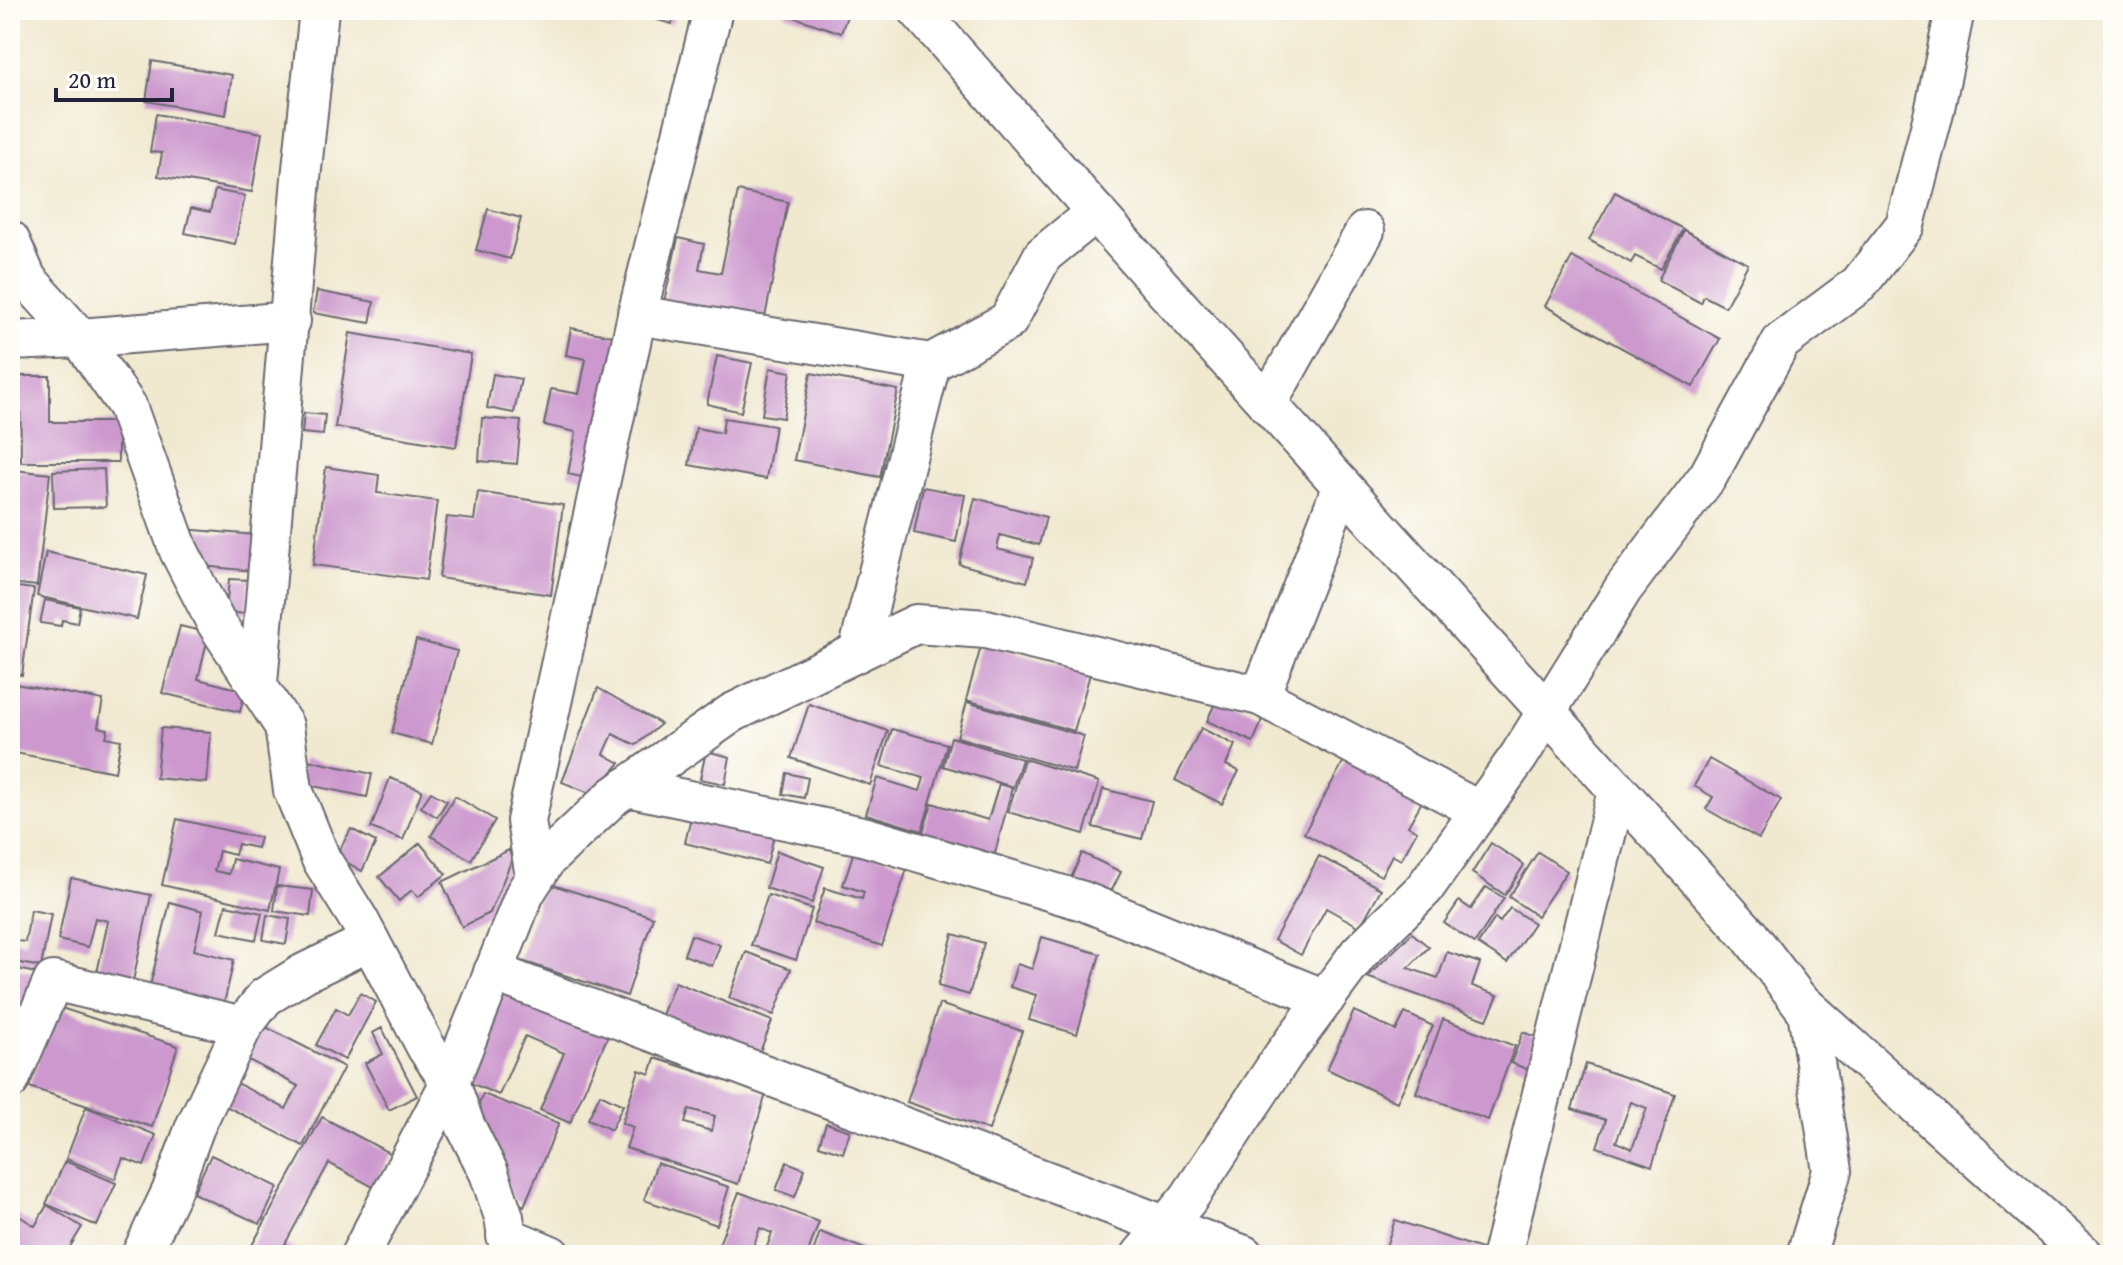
<svg xmlns="http://www.w3.org/2000/svg" width="2123" height="1265" font-family="'Gentium Book Plus',serif">
  <rect width="100%" height="100%" fill="#fdfcf7"/>
  <filter id="ink" filterUnits="userSpaceOnUse"><feTurbulence type="fractalNoise" baseFrequency=".0125" numOctaves="2"/><feDisplacementMap in="SourceGraphic" scale="16" xChannelSelector="R" yChannelSelector="G"/><feConvolveMatrix kernelMatrix="1 2 1 2 8 2 1 2 1" color-interpolation-filters="sRGB"/></filter>
  <filter id="wash" filterUnits="userSpaceOnUse"><feTurbulence type="fractalNoise" baseFrequency=".006" numOctaves="4" result="noise"/><feDisplacementMap in="SourceGraphic" scale="32" xChannelSelector="R" yChannelSelector="G"/><feGaussianBlur stdDeviation="1.8" result="paint"/><feColorMatrix in="noise" values="0 0 0 0 0 0 0 0 0 0 0 0 0 0 0 0 0 1.4 0 .05"/><feComposite in="paint" operator="in"/></filter>
  <g filter="url(#wash)">
    <rect width="100%" height="100%" fill="#f0e9d0"/>
    <g id="blocks">
      <!-- building -->
      <g fill="#cc98ce" fill-rule="evenodd">
        <path d="M621 10H675L672 24Z"/>
        <path d="M787 10H849L841 33 785 14Z"/>
        <path d="M152 61 232 75 226 115 146 101Z"/>
        <path d="M156 114 262 133 252 192 158 176 162 153 150 152Z"/>
        <path d="M215 190 245 196 235 244 185 233 191 208 210 212Z"/>
        <path d="M738 191 788 202 764 322 664 302 678 238 704 244 699 269 721 273Z"/>
        <path d="M1615 192 1683 229 1661 269 1635 256 1631 263 1589 240Z"/>
        <path d="M488 209 521 218 510 259 476 250Z"/>
        <path d="M1684 230 1748 264 1725 307 1704 296 1701 303 1658 280Z"/>
        <path d="M1572 257 1720 339 1693 387 1545 306Z"/>
        <path d="M317 291 374 302 370 323 313 313Z"/>
        <path d="M571 328 623 338 595 480 568 474 576 432 544 425 551 389 579 394 586 359 566 355Z"/>
        <path d="M350 333 471 354 456 447 335 427Z"/>
        <path d="M717 356 752 363 741 412 707 404Z"/>
        <path d="M770 368 791 372 783 418 762 415Z"/>
        <path d="M811 373 898 390 880 477 794 460Z"/>
        <path d="M493 374 521 379 514 413 487 408Z"/>
        <path d="M20 376H50V422H118V462H21Z"/>
        <path d="M304 413 325 415 323 435 302 433Z"/>
        <path d="M482 418 521 421 517 464 479 461Z"/>
        <path d="M724 418 775 426 766 479 689 465 696 428 722 433Z"/>
        <path d="M326 467 379 475 377 493 437 501 426 580 313 565Z"/>
        <path d="M104 469 106 507 54 508 53 471Z"/>
        <path d="M14 470 50 474 37 586 10 583V508Z"/>
        <path d="M923 487 965 495 956 542 914 533Z"/>
        <path d="M478 492 563 505 551 595 439 578 447 517 474 520Z"/>
        <path d="M975 498 1046 517 1039 545 1000 535 997 549 1033 558 1027 582 959 564Z"/>
        <path d="M182 529 256 535 253 571 202 566Z"/>
        <path d="M46 552 147 575 137 619 37 596Z"/>
        <path d="M229 579 249 580 246 614 226 612Z"/>
        <path d="M10 586 34 589 22 675 10 673Z"/>
        <path d="M45 600 80 607 77 623 62 620 61 626 40 623Z"/>
        <path d="M180 626 209 633 198 679 245 691 240 712 162 693Z"/>
        <path d="M416 640 457 651 432 744 392 733Z"/>
        <path d="M982 643 1090 674 1074 731 966 700Z"/>
        <path d="M10 683 103 700 98 727 108 729 106 737 121 740 115 772 10 752Z"/>
        <path d="M598 688 661 724 636 745 613 734 604 754 620 763 592 794 562 782Z"/>
        <path d="M1218 696 1264 717 1253 742 1207 721Z"/>
        <path d="M967 702 1084 736 1074 771 957 737Z"/>
        <path d="M809 704 888 731 870 785 791 758Z"/>
        <path d="M161 728 211 732 207 783 156 778Z"/>
        <path d="M1201 728 1235 745 1226 765 1239 771 1222 804 1175 780Z"/>
        <path d="M892 729 947 744 922 831 866 814 877 778 920 791 924 778 881 766Z"/>
        <path d="M951 737 1022 759 1013 787 943 766Z"/>
        <path d="M706 751 730 757 725 784 700 779Z"/>
        <path d="M1346 757 1423 800 1408 826 1417 831 1401 860 1392 855 1381 876 1304 833Z"/>
        <path d="M303 759 372 774 367 797 299 783Z"/>
        <path d="M1024 759 1099 782 1084 834 1008 812Z"/>
        <path d="M1709 759 1781 800 1759 839 1706 809 1713 797 1694 786Z"/>
        <path d="M787 773 808 778 804 798 783 794Z"/>
        <path d="M390 778 422 790 403 840 371 828Z"/>
        <path d="M999 784 1012 788 994 857 922 835 932 803 988 820Z"/>
        <path d="M1103 789 1152 801 1142 839 1093 827Z"/>
        <path d="M431 792 447 801 437 817 421 807Z"/>
        <path d="M455 796 495 820 471 860 431 836Z"/>
        <path d="M693 808 776 828 767 864 685 843Z"/>
        <path d="M177 819 260 838 257 848 238 844 235 855 219 851 214 871 229 874 232 859 279 870 270 910 162 885Z"/>
        <path d="M351 829 376 842 362 871 336 856Z"/>
        <path d="M420 843 446 874 418 897 412 890 399 901 379 877Z"/>
        <path d="M1491 843 1524 865 1505 895 1472 873Z"/>
        <path d="M855 848 908 866 882 946 813 923 825 888 862 899 864 892 843 885Z"/>
        <path d="M509 850 512 859 490 913 462 927 442 882Z"/>
        <path d="M777 851 824 867 812 903 766 888Z"/>
        <path d="M1538 852 1567 871 1537 916 1509 897Z"/>
        <path d="M1082 853 1121 872 1109 896 1071 878Z"/>
        <path d="M1319 856 1381 889 1360 927 1326 908 1301 955 1274 940Z"/>
        <path d="M71 878 151 895 133 981 97 973 108 921 95 918 88 947 58 940Z"/>
        <path d="M544 882 653 917 627 996 519 960Z"/>
        <path d="M277 886 313 890 310 916 274 911Z"/>
        <path d="M1486 887 1504 898 1475 943 1444 923 1459 901 1471 909Z"/>
        <path d="M768 895 812 909 796 960 751 945Z"/>
        <path d="M170 902 203 911 194 950 234 960 223 1008 149 990Z"/>
        <path d="M226 905 262 913 256 940 219 932Z"/>
        <path d="M1510 908 1534 923 1507 963 1478 944 1495 918 1500 922Z"/>
        <path d="M31 910 51 914 41 967 10 961V940L25 942Z"/>
        <path d="M267 915 290 919 286 944 263 940Z"/>
        <path d="M1412 933 1429 947 1408 968 1438 978 1447 952 1480 963 1472 986 1498 995 1487 1020 1367 977Z"/>
        <path d="M953 934 984 943 969 995 938 986Z"/>
        <path d="M691 935 720 945 712 966 684 955Z"/>
        <path d="M1042 937 1100 954 1077 1034 1029 1020 1036 995 1010 987 1017 964 1032 969Z"/>
        <path d="M746 952 791 969 774 1015 729 998Z"/>
        <path d="M10 967 35 973 25 1011 10 1007Z"/>
        <path d="M497 982 610 1031 570 1123 540 1110 564 1053 525 1036 499 1095 456 1077Z"/>
        <path d="M675 982 772 1021 759 1054 662 1015Z"/>
        <path d="M360 993 376 1002 345 1060 316 1045 336 1008 348 1015Z"/>
        <path d="M939 1004 1022 1031 989 1130 907 1102Z"/>
        <path d="M55 1006 178 1046 152 1127 29 1087Z"/>
        <path d="M1354 1011 1396 1031 1405 1013 1433 1026 1397 1102 1327 1069Z"/>
        <path d="M1443 1019 1515 1046 1488 1120 1416 1093Z"/>
        <path d="M258 1023 344 1067 303 1146 222 1104 233 1081 286 1109 298 1086 241 1056Z"/>
        <path d="M382 1028 417 1096 389 1110 365 1063 383 1054 373 1033Z"/>
        <path d="M1523 1032 1547 1041 1534 1072 1511 1063Z"/>
        <path d="M655 1058 766 1094 738 1184 626 1148 633 1127 622 1123 639 1070 650 1074ZM689 1109 715 1116 711 1131 685 1123Z"/>
        <path d="M1586 1064 1675 1094 1652 1166 1597 1147 1606 1120 1572 1109ZM1631 1102 1647 1108 1632 1149 1616 1142Z"/>
        <path d="M483 1094 559 1123 524 1206 514 1200 474 1115Z"/>
        <path d="M600 1094 623 1105 611 1130 588 1119Z"/>
        <path d="M86 1107 156 1135 144 1166 123 1158 115 1179 66 1159Z"/>
        <path d="M322 1117 391 1154 373 1187 329 1163 285 1244 305 1255H260L250 1249Z"/>
        <path d="M826 1123 850 1131 843 1153 819 1145Z"/>
        <path d="M211 1155 278 1187 260 1224 193 1193Z"/>
        <path d="M65 1161 116 1183 97 1226 46 1204Z"/>
        <path d="M787 1162 805 1169 795 1197 776 1190Z"/>
        <path d="M657 1163 729 1187 717 1225 644 1200Z"/>
        <path d="M739 1192 819 1222 807 1255H764L772 1233 760 1228 750 1255H715Z"/>
        <path d="M47 1205 82 1227 65 1255H10V1210L35 1226Z"/>
        <path d="M1395 1220 1496 1254V1255H1383Z"/>
        <path d="M820 1232 881 1255H812Z"/>
      </g>
    </g>
  </g>
  <g filter="url(#ink)">
    <use href="#blocks" fill-opacity="0" stroke="#6a686f" stroke-width="2"/>
    <g fill="none" stroke-linecap="round" stroke-linejoin="round">
      <defs>
        <g id="minor">
          <path d="M918 10 1167 293 1749 935 1807 1011 1832 1171 1806 1255"/>
          <path d="M10 240 27 279 80 338 127 406 179 551 215 621 284 726 293 790 321 859 359 920 426 1047 450 1082 465 1125 489 1173 504 1217 510 1255"/>
          <path d="M637 315 931 363 1008 321 1043 255 1096 212"/>
          <path d="M10 341 80 338 291 321"/>
          <path d="M1267 404 1365 231"/>
          <path d="M858 652 931 363"/>
          <path d="M258 683 301 178 319 10"/>
          <path d="M1260 696 1342 486"/>
          <path d="M626 787 863 836 1083 901 1325 999"/>
          <path d="M535 877 526 821 637 315 713 10"/>
          <path d="M493 972 1244 1255"/>
          <path d="M1800 1001 2084 1255"/>
          <path d="M10 1080 53 981 243 1026"/>
          <path d="M506 1236 551 1255"/>
          <path d="M141 1255 171 1192 195 1127 243 1026 265 997 304 973 370 941"/>
          <path d="M360 1255 450 1082 525 893 546 860 614 796 732 713 916 624 986 629 1260 696 1480 811"/>
          <path d="M1141 1255 1188 1199 1284 1054 1359 953 1424 889 1519 756 1623 589 1708 476 1781 342 1859 284 1905 225 1935 108 1955 10"/>
          <path d="M1502 1255 1617 791"/>
        </g>
      </defs>
      <!-- minor casing -->
      <use href="#minor" stroke="#6a686f" stroke-width="42"/>
      <!-- minor -->
      <use href="#minor" stroke="#fff" stroke-width="38"/>
    </g>
  </g>
  <!-- margin -->
  <rect width="2123" height="1265" fill="none" stroke="#fdfcf7" stroke-width="40"/>
  <!-- scale -->
  <path d="M56 88v12h116v-12" fill="none" stroke="#22223b" stroke-width="4"/>
  <text x="68" y="88" font-size="24" fill="#22223b" stroke="#fdfcf7" stroke-width="6" paint-order="stroke">20 m</text>
</svg>
